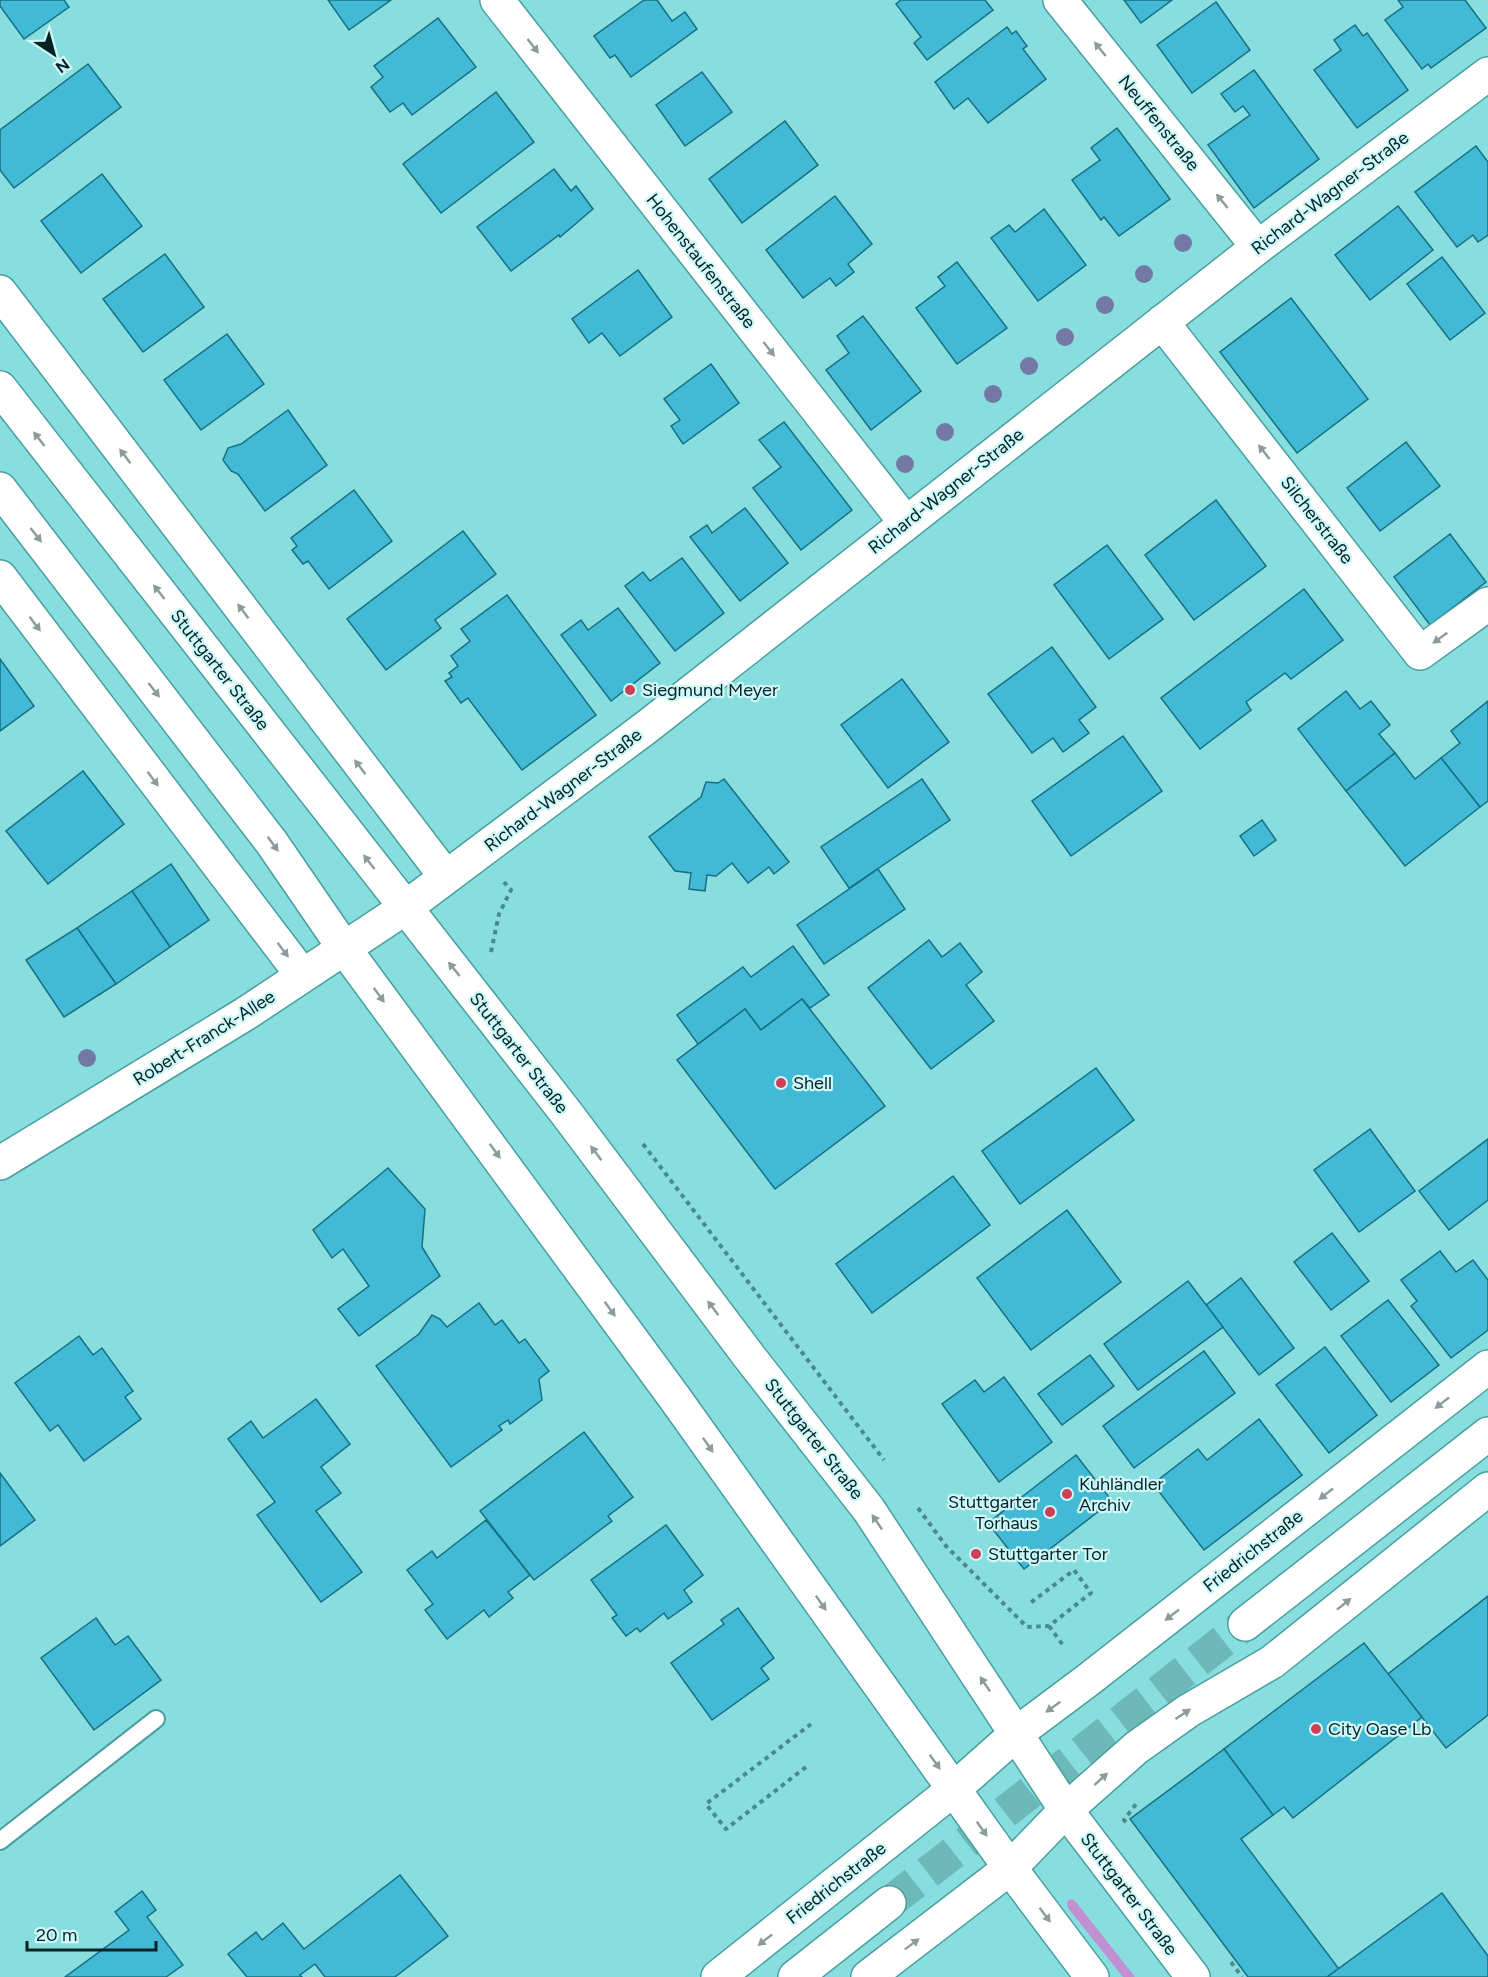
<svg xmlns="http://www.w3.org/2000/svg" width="1488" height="1977" font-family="Figtree,sans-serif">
  <rect width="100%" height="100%" fill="#88dedf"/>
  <!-- green -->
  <path fill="#c090d3" d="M1072 1899 1076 1902 1135 1977H1123L1068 1908 1067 1901Z"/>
  <!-- building -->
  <g fill="#42b9d5" stroke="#167083" stroke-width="1.5">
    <path d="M0 0H64L69 7 24 39 0 6Z"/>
    <path d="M328 0H391L349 30Z"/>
    <path d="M644 0H657L672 21 685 12 697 29 631 77 615 55 610 58 594 36Z"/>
    <path d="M901 0H985L993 10 927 60 914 43 921 37 896 4Z"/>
    <path d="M1124 0H1172L1141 23Z"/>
    <path d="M1398 0H1465L1486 28 1431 68 1428 64 1422 69 1385 20 1403 7Z"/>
    <path d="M1216 2 1250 50 1192 93 1157 45Z"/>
    <path d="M438 18 476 67 412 115 403 103 390 112 371 87 383 77 374 66Z"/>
    <path d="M1355 25 1363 36 1367 33 1408 90 1357 128 1314 70 1341 50 1334 40Z"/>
    <path d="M1007 27 1012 34 1016 31 1027 46 1023 49 1046 79 988 123 968 98 954 109 935 82Z"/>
    <path d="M88 64 121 107 14 188 0 170V130Z"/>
    <path d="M1254 70 1319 159 1254 208 1208 145 1250 115 1243 106 1235 112 1221 94Z"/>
    <path d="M702 72 732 112 685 146 656 105Z"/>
    <path d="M496 92 534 142 441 213 403 164Z"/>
    <path d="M785 121 818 165 742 223 709 179Z"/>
    <path d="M1117 128 1170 199 1119 236 1104 217 1101 220 1072 180 1100 160 1091 148Z"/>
    <path d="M1476 146 1488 162V235L1478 242 1473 235 1457 247 1415 192Z"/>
    <path d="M554 169 571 191 576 186 593 209 560 237 559 235 511 271 477 227Z"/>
    <path d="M102 174 142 226 81 273 41 221Z"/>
    <path d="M835 196 872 244 848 264 854 272 836 286 830 278 803 298 766 250Z"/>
    <path d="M1398 206 1433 250 1370 300 1335 255Z"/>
    <path d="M1044 209 1086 265 1038 301 991 238 1009 225 1015 232Z"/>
    <path d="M165 254 204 307 143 352 103 299Z"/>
    <path d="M1442 257 1485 313 1450 340 1407 284Z"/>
    <path d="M957 262 1007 328 957 364 916 308 945 286 938 277Z"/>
    <path d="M638 270 672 317 620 356 602 333 589 343 572 319Z"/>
    <path d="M1291 298 1368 399 1297 453 1220 352Z"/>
    <path d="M863 316 921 391 871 430 826 370 849 353 837 336Z"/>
    <path d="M227 334 264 384 201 430 164 380Z"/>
    <path d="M711 364 739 403 683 444 671 426 680 420 664 399Z"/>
    <path d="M288 410 327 465 265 511 238 474 231 471 223 460 228 448 241 444Z"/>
    <path d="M784 422 852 510 801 550 753 488 781 467 759 440Z"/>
    <path d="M1406 442 1440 486 1380 531 1347 488Z"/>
    <path d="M354 490 392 541 329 589 308 561 303 564 292 550 297 546 291 538Z"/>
    <path d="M1216 500 1266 566 1194 620 1145 555Z"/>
    <path d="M745 508 788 563 740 601 690 537 707 525 712 533Z"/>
    <path d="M463 531 496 574 435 620 441 628 386 670 347 619Z"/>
    <path d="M1450 534 1486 582 1430 625 1394 577Z"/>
    <path d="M1107 545 1163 619 1109 659 1054 585Z"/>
    <path d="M682 558 724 613 675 651 625 586 643 572 650 581Z"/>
    <path d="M1304 589 1343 640 1291 679 1285 673 1246 702 1251 710 1200 749 1161 698Z"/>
    <path d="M507 595 596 715 522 770 468 698 461 703 445 681 452 677 449 673 458 666 451 656 470 641 461 629Z"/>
    <path d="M618 608 660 663 611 701 561 635 581 620 588 630Z"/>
    <path d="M1052 647 1096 707 1079 720 1089 733 1063 752 1053 738 1032 753 988 694Z"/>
    <path d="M0 659 34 706 0 731Z"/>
    <path d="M902 679 949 742 888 788 841 725Z"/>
    <path d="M1346 691 1360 709 1371 701 1390 725 1379 734 1395 753 1346 791 1298 729Z"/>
    <path d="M1488 701V801L1480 807 1441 758 1460 743 1451 731Z"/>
    <path d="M1123 736 1162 791 1071 856 1032 801Z"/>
    <path d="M1395 753 1415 779 1441 758 1480 807 1405 866 1346 791Z"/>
    <path d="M83 771 124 824 48 884 6 831Z"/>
    <path d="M724 779 789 862 774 874 769 867 748 883 732 863 716 876 707 875 705 891 689 889 691 873 675 871 649 837 701 797 706 782 718 783Z"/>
    <path d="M922 779 950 820 849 888 821 847Z"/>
    <path d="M1262 820 1276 840 1254 856 1240 836Z"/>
    <path d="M171 864 209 920 170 947 132 891Z"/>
    <path d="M878 869 905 909 824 964 797 925Z"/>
    <path d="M132 891 170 947 116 984 77 928Z"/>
    <path d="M77 928 116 984 64 1017 26 960Z"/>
    <path d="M929 940 942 957 960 943 982 972 966 985 994 1021 931 1069 868 988Z"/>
    <path d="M793 946 829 995 810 1008 802 999 761 1030 745 1009 698 1044 677 1015 743 967 751 977Z"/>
    <path d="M802 999 885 1106 775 1189 677 1060 745 1009 761 1030Z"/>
    <path d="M1096 1068 1134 1120 1020 1204 982 1151Z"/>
    <path d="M1370 1129 1415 1191 1359 1232 1314 1170Z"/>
    <path d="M1488 1139V1200L1449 1230 1419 1191Z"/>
    <path d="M388 1168 425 1209 422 1247 440 1276 359 1336 338 1309 369 1286 343 1249 332 1258 313 1230Z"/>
    <path d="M953 1176 990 1225 872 1313 836 1264Z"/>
    <path d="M1067 1210 1121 1282 1031 1350 977 1278Z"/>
    <path d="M1332 1233 1369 1281 1331 1310 1294 1262Z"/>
    <path d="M1440 1251 1456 1272 1473 1260 1488 1280V1330L1451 1358 1411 1306 1417 1301 1401 1280Z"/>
    <path d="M1241 1278 1294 1348 1259 1375 1206 1305Z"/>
    <path d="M1188 1281 1223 1327 1138 1390 1104 1344Z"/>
    <path d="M1388 1300 1439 1365 1391 1402 1341 1336Z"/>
    <path d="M479 1303 495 1325 502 1320 519 1343 525 1339 549 1371 539 1379 542 1400 510 1424 508 1420 499 1426 502 1430 451 1467 376 1366 419 1334 432 1315 440 1319 447 1327Z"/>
    <path d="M79 1336 93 1355 102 1348 133 1391 125 1397 141 1419 84 1461 58 1425 50 1431 15 1383Z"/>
    <path d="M1325 1347 1377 1415 1329 1453 1276 1385Z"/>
    <path d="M1204 1351 1235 1393 1134 1468 1103 1426Z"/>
    <path d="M1090 1355 1114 1386 1062 1425 1038 1394Z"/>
    <path d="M1004 1377 1052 1442 999 1482 942 1404 975 1380 984 1392Z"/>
    <path d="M316 1399 350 1444 321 1467 341 1493 316 1511 362 1572 321 1602 257 1515 275 1502 228 1439 251 1421 263 1438Z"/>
    <path d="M1259 1419 1302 1475 1204 1550 1153 1484 1198 1449 1207 1460Z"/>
    <path d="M584 1432 633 1497 608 1516 612 1521 534 1580 480 1511Z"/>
    <path d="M1076 1455 1112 1501 1024 1569 988 1523Z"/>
    <path d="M0 1473 35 1520 0 1546Z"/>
    <path d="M486 1520 530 1575 508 1592 513 1598 489 1617 484 1610 447 1639 425 1610 433 1604 407 1570 432 1551 437 1558Z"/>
    <path d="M666 1525 703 1575 684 1590 692 1602 668 1619 664 1613 640 1632 637 1628 626 1636 612 1618 617 1615 591 1580Z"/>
    <path d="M1488 1596V1715L1446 1748 1388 1674Z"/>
    <path d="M738 1608 774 1658 761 1668 769 1679 712 1720 671 1663 724 1624 721 1620Z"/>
    <path d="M96 1618 115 1645 128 1636 161 1680 94 1730 41 1658Z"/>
    <path d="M1364 1643 1422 1717 1293 1818 1284 1807 1273 1815 1224 1749Z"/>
    <path d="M1224 1749 1273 1815 1241 1839 1339 1969 1327 1977H1248L1130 1819Z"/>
    <path d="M400 1875 448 1936 395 1977H325L315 1964 300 1975 302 1977H247L228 1954 256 1932 262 1940 283 1923 304 1949Z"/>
    <path d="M142 1891 156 1910 147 1917 183 1965 166 1977H65L129 1930 115 1912Z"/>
    <path d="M1442 1893 1488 1956V1977H1327Z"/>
  </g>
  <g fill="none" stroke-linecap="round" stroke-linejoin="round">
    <!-- secondary-tunnel -->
    <path stroke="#6db9ba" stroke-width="33" stroke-dasharray="33 16" stroke-linecap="butt" d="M889 1903 1245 1624"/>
    <defs>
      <path id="lane" d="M0 1841 156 1719"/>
      <g id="street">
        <path d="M497 0 906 523"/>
        <path d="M1060 0 1258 247"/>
        <path d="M0 292 446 877"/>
        <path d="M1162 322 1420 653 1488 604"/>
        <path d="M0 577 302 975"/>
        <path d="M405 908 648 726 1258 247 1488 74"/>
      </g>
      <g id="secondary">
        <path d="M0 1163 245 1014 405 908"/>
        <path d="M1245 1624 1488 1434"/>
        <path d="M718 1977 954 1789 1017 1733 1088 1680 1488 1367"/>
        <path d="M795 1977 889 1903"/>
        <path d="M868 1977 1010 1868 1066 1810 1136 1748 1188 1711 1272 1662 1488 1489"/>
      </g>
      <g id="primary">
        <path d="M0 388 567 1114 748 1355 869 1510 1066 1810 1193 1977"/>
        <path d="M0 489 272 843 344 948 674 1397 1010 1868 1092 1977"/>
      </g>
    </defs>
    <!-- lane casing -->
    <use href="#lane" stroke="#489fa0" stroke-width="20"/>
    <!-- street casing -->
    <use href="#street" stroke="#489fa0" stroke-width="36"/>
    <!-- secondary casing -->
    <use href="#secondary" stroke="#489fa0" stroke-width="36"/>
    <!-- primary casing -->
    <use href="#primary" stroke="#489fa0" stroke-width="36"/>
    <!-- path -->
    <g stroke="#4b8a8b" stroke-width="4" stroke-dasharray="4.5 4.5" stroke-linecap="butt">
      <path d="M491 952 499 914 511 890 504 882"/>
      <path d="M643 1144 884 1460"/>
      <path d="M918 1508 946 1546 1027 1627 1049 1626 1091 1593 1074 1570 1029 1604"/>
      <path d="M1049 1626 1065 1648"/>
      <path d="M806 1767 726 1829 706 1804 811 1724"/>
      <path d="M1126 1822 1124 1820 1136 1804"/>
      <path d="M1231 1962 1242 1977"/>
    </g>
    <!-- lane -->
    <use href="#lane" stroke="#fff" stroke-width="16"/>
    <!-- street -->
    <use href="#street" stroke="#fff" stroke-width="33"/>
    <!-- secondary -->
    <use href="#secondary" stroke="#fff" stroke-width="33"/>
    <!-- primary -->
    <use href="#primary" stroke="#fff" stroke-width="33"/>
  </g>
  <!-- trees -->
  <g fill="#7378a5">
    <circle cx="1183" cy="243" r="9"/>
    <circle cx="1144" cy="274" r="9"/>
    <circle cx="1105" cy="305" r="9"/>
    <circle cx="1065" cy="337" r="9"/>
    <circle cx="1029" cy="366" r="9"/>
    <circle cx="993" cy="394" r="9"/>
    <circle cx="945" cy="432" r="9"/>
    <circle cx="905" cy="464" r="9"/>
    <circle cx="87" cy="1058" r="9"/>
  </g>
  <!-- one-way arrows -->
  <defs><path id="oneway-solid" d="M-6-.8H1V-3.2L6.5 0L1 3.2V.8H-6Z" transform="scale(1.5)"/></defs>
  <g fill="#8c9c9d">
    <use href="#oneway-solid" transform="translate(533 46) rotate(52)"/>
    <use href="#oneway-solid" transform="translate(1100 49) rotate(-129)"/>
    <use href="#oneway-solid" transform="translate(1222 201) rotate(-129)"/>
    <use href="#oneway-solid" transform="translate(769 349) rotate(52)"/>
    <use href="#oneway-solid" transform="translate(39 439) rotate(-128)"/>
    <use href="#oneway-solid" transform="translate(1264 452) rotate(-128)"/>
    <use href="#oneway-solid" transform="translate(125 456) rotate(-127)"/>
    <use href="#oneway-solid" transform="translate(36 535) rotate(52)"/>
    <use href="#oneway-solid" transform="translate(159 592) rotate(-128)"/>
    <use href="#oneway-solid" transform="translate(243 611) rotate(-127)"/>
    <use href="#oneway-solid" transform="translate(35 624) rotate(53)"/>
    <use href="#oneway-solid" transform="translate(1440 638) rotate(144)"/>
    <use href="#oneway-solid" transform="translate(154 690) rotate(52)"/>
    <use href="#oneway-solid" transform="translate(360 767) rotate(-127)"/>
    <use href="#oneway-solid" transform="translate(153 779) rotate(53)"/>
    <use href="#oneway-solid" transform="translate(273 844) rotate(54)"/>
    <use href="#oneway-solid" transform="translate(369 862) rotate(-128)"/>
    <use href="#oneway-solid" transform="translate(283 950) rotate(53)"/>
    <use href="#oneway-solid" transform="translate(454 969) rotate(-129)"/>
    <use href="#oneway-solid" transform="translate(379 995) rotate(54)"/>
    <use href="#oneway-solid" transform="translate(495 1151) rotate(54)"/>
    <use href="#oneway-solid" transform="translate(596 1153) rotate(-127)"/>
    <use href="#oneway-solid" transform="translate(713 1308) rotate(-127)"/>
    <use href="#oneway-solid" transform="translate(610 1309) rotate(54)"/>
    <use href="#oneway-solid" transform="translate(1442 1403) rotate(142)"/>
    <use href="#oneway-solid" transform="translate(708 1445) rotate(55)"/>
    <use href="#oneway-solid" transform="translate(1326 1494) rotate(142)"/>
    <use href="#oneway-solid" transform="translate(877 1522) rotate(-124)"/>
    <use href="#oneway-solid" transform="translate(821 1603) rotate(55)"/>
    <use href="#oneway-solid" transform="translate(1344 1604) rotate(-39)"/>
    <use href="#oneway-solid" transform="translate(1172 1615) rotate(142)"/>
    <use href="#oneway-solid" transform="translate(985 1684) rotate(-124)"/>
    <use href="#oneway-solid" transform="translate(1053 1707) rotate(144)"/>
    <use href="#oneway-solid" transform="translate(1183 1714) rotate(-34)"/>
    <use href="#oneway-solid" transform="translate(935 1762) rotate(54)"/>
    <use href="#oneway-solid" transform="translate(1101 1779) rotate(-42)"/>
    <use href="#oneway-solid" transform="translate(982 1829) rotate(55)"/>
    <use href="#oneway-solid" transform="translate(1045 1915) rotate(53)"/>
    <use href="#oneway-solid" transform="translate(765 1940) rotate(142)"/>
    <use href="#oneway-solid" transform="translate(912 1944) rotate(-37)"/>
  </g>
  <!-- markers -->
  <g fill="#ce3e54" stroke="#cff7f7" stroke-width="2">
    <circle cx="630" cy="690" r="6"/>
    <circle cx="781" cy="1083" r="6"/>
    <circle cx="1067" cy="1494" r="6"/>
    <circle cx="1050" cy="1512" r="6"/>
    <circle cx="976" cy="1554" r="6"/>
    <circle cx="1316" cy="1729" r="6"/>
  </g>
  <g text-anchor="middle" stroke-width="4.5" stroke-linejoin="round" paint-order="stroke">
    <!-- street labels -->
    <g font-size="18" fill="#002425" stroke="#cff7f7">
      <text transform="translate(1159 123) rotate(51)" y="6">Neuffenstraße</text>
      <text transform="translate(1330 193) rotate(-37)" y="6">Richard-Wagner-Straße</text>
      <text transform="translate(701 261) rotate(52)" y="6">Hohenstaufenstraße</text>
      <text transform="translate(946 491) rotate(-38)" y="6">Richard-Wagner-Straße</text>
      <text transform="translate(1317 520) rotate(52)" y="6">Silcherstraße</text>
      <text transform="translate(220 670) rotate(52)" y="6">Stuttgarter Straße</text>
      <text transform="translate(563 790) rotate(-37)" y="6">Richard-Wagner-Straße</text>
      <text transform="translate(204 1038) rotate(-32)" y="6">Robert-Franck-Allee</text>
      <text transform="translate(519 1053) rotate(52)" y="6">Stuttgarter Straße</text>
      <text transform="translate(814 1439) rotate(52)" y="6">Stuttgarter Straße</text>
      <text transform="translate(1253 1551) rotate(-38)" y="6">Friedrichstraße</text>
      <text transform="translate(836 1883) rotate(-38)" y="6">Friedrichstraße</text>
      <text transform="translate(1129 1894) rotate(53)" y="6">Stuttgarter Straße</text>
    </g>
    <!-- poi labels -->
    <g font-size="18" fill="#002425" stroke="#cff7f7" text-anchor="start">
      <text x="642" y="696">Siegmund Meyer</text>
      <text x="793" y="1089">Shell</text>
      <text x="1079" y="1490">Kuhländler<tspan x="1079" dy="21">Archiv</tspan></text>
      <text x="1038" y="1508" text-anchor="end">Stuttgarter<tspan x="1038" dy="21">Torhaus</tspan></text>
      <text x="988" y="1560">Stuttgarter Tor</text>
      <text x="1328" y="1735">City Oase Lb</text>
    </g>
  </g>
  <!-- north arrow -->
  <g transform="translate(54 54) rotate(144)" stroke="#cff7f7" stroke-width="4.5" paint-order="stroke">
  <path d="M0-4.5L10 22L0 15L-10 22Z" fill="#002425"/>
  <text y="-9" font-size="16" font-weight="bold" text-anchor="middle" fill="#002425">N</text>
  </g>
  <!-- scale -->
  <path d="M27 1941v9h129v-9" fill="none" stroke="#002425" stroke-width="3"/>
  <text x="36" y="1941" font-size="18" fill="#002425" stroke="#cff7f7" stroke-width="4.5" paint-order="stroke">20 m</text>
</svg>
